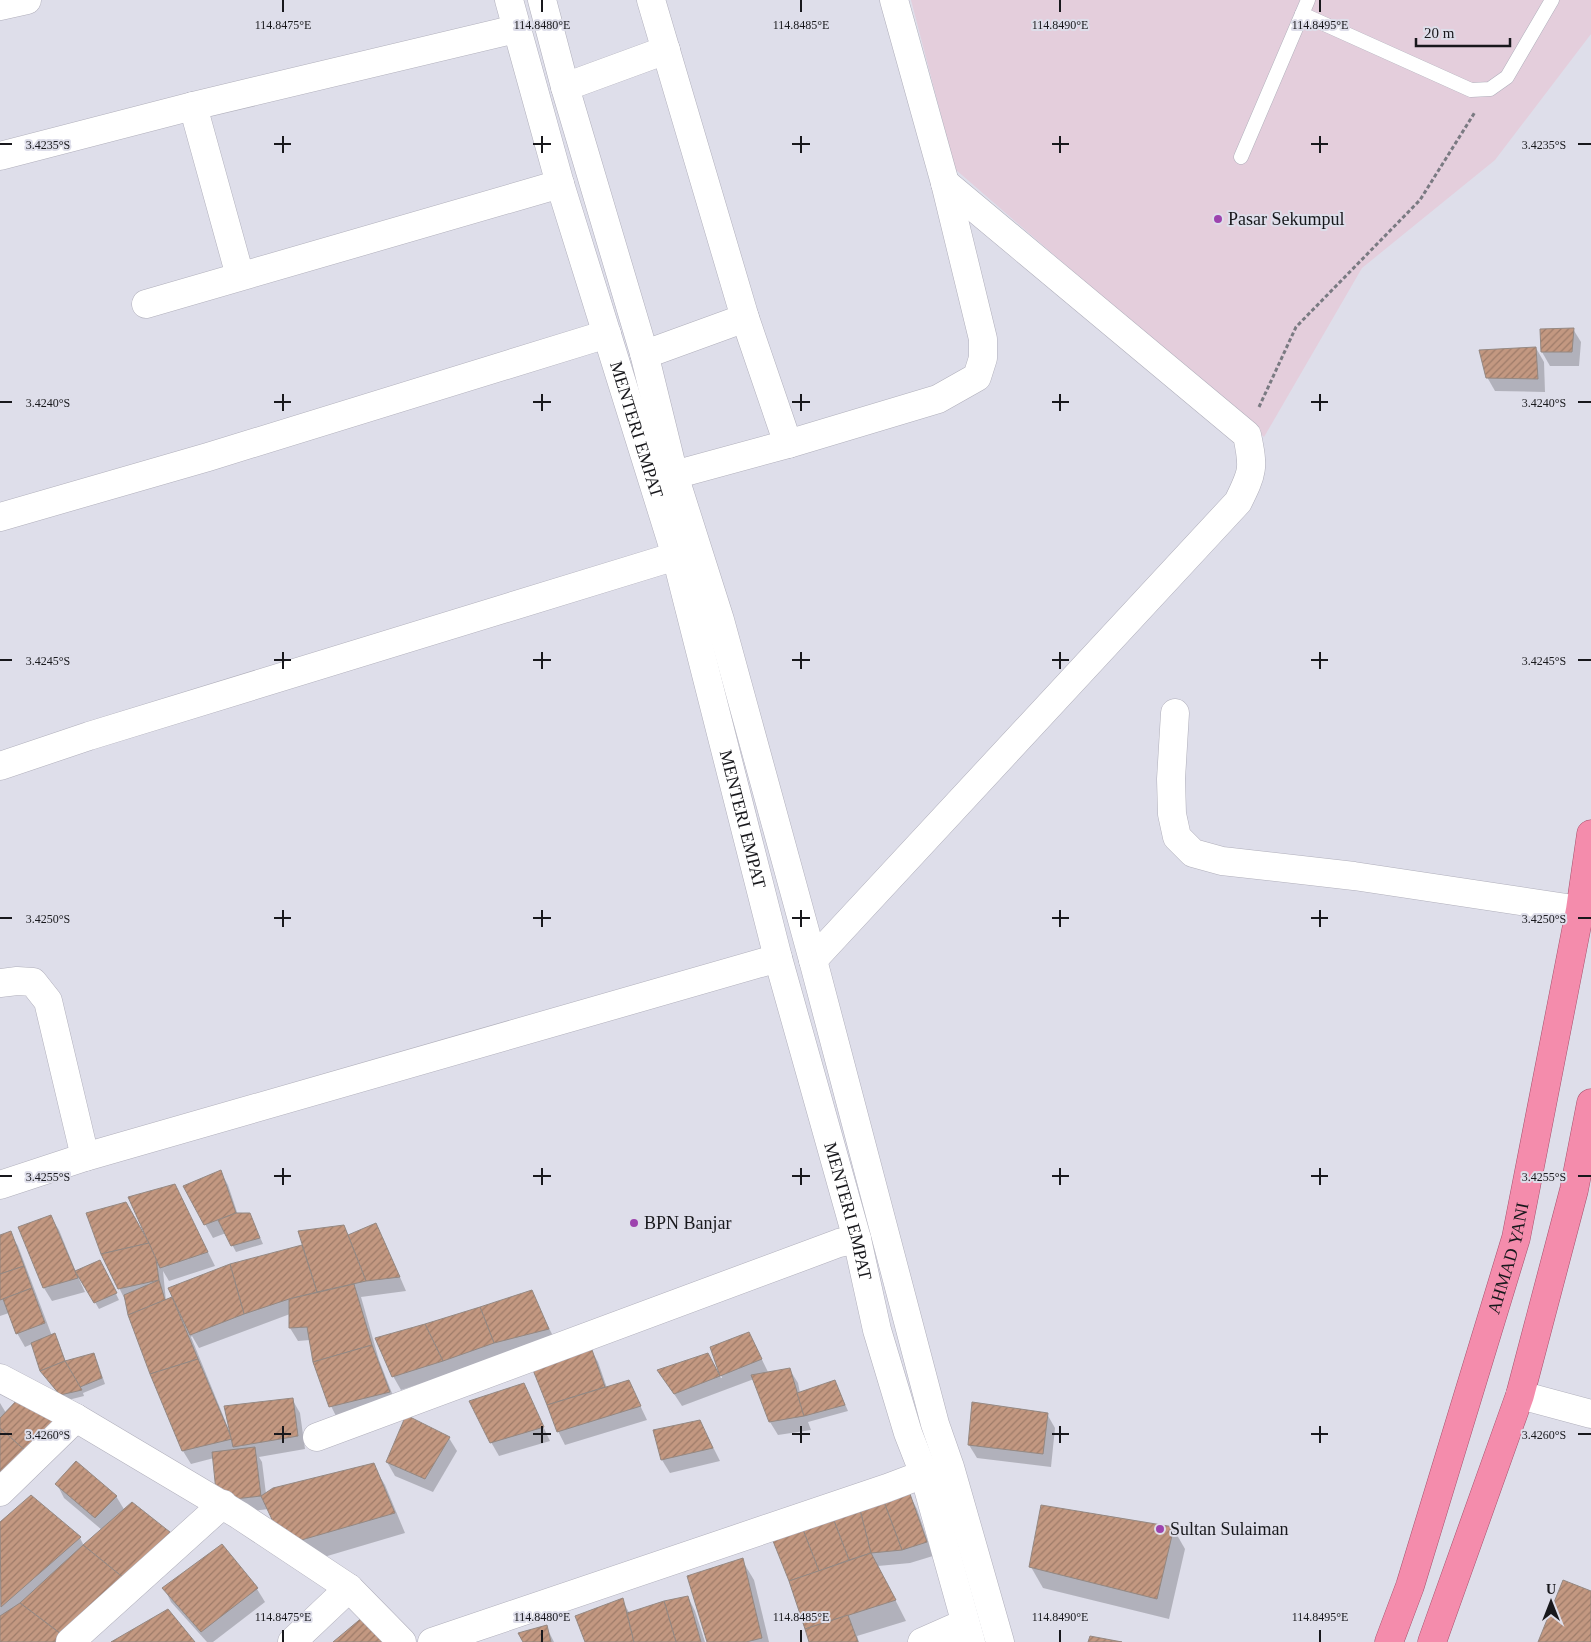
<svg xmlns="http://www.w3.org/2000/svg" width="1591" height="1642" font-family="'Times New Roman',serif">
  <defs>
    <pattern id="building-hatch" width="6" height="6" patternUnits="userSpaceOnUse" patternTransform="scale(1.25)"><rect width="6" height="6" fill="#c39881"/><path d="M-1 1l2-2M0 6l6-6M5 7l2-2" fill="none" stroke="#9d7b69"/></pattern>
  </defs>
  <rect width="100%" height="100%" fill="#dedeea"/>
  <!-- commercial -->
  <path fill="#e4cedc" d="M911 0H1591V34L1495 160 1362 268 1264 437 955 169Z"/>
  <!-- shadow -->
  <g fill="#0003">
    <path d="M1573 329 1581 342 1579 366H1550L1542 352Z"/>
    <path d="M1536 348 1544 362 1545 392 1495 391 1487 377Z"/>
    <path d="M220 1171 228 1185 238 1215 253 1221 263 1244 236 1252 226 1233 213 1238 205 1224Z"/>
    <path d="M175 1186 215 1266 169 1281 163 1271 166 1301 230 1265 304 1246 343 1226 349 1236 383 1238 406 1291 361 1297 379 1360 397 1406 338 1420 331 1406 310 1340 298 1341 290 1328V1314L199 1348 192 1336 191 1337 229 1430 292 1399 300 1413 305 1449 259 1457 262 1462 266 1494 373 1465 385 1485 405 1533 297 1565 269 1509 226 1514 214 1458 191 1464 183 1451 126 1302 102 1253 148 1239Z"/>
    <path d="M51 1217 59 1230 76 1272 103 1268 119 1300 99 1309 81 1278 79 1279 85 1292 52 1301 44 1288Z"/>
    <path d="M10 1233 18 1246 52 1336 55 1335 58 1341 66 1362 93 1355 97 1361 105 1384 83 1393 84 1396 64 1401 41 1371 32 1344 25 1347 17 1333 9 1313 0 1316V1236Z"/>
    <path d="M531 1292 556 1342 502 1357 401 1390 393 1376Z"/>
    <path d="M749 1333 769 1374 790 1370 798 1383 800 1393 838 1388 848 1411 808 1422 811 1430 778 1435 770 1422 754 1379 682 1406 659 1371 707 1355 721 1378H722L712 1347Z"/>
    <path d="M590 1348 598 1362 607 1388 629 1382 647 1420 565 1445 558 1431 534 1371Z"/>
    <path d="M523 1384 550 1441 499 1456 491 1442Z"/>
    <path d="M0 1403 6 1413V1501L0 1506Z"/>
    <path d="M1047 1414 1055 1428 1051 1467 977 1458 969 1445Z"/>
    <path d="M707 1435 720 1461 670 1473 662 1460Z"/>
    <path d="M449 1438 457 1451 433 1492 395 1476 387 1462Z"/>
    <path d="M57 1484 116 1496 125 1511 88 1642H0V1524L31 1496 80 1538 84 1546 102 1530 64 1498Z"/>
    <path d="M910 1496 917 1509 933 1556 910 1563 878 1566 906 1621 857 1636 859 1642H810L790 1580Z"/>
    <path d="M1173 1528 1185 1549 1169 1619 1043 1588 1031 1567Z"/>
    <path d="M742 1560 754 1580 769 1642H709Z"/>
    <path d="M164 1588 257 1589 265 1602 213 1642H207L171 1602Z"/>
    <path d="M688 1597 695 1611 705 1642H586L622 1600 630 1614Z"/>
    <path d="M546 1626 554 1642H524Z"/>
  </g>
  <!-- building -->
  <g fill="url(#building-hatch)" stroke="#948882">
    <path d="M1574 328 1572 352H1541L1540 329Z"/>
    <path d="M1536 347 1538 379 1486 378 1479 350Z"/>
    <path d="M221 1170 236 1213 204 1225 183 1186Z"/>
    <path d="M175 1184 208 1252 160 1268 128 1197Z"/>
    <path d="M126 1202 149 1243 101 1254 86 1213Z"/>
    <path d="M236 1213H250L260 1238 231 1246 218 1220Z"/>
    <path d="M51 1215 78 1278 43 1288 18 1227Z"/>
    <path d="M376 1223 400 1277 366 1281 348 1235Z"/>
    <path d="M344 1225 366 1281 317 1292 298 1231Z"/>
    <path d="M11 1231 24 1266 0 1274V1235Z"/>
    <path d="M149 1243 156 1259 159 1280 118 1289 101 1254Z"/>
    <path d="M302 1245 317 1292 289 1299 244 1314 230 1264Z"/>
    <path d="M100 1260 117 1293 94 1303 75 1271Z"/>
    <path d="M230 1264 244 1314 190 1335 168 1288Z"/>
    <path d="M24 1266 32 1288 0 1300V1274Z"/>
    <path d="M159 1280 165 1300 128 1315 124 1295Z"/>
    <path d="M354 1284 372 1345 313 1362 307 1327 289 1328V1299Z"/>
    <path d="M32 1288 45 1323 16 1334 3 1299Z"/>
    <path d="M532 1290 549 1329 494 1343 480 1307Z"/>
    <path d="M172 1297 198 1359 150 1374 128 1315Z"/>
    <path d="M480 1307 494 1343 443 1361 425 1324Z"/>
    <path d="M425 1324 443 1361 392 1377 375 1338Z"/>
    <path d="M749 1332 762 1359 720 1376 710 1347Z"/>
    <path d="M55 1333 65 1361 40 1371 31 1343Z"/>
    <path d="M372 1345 390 1392 329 1407 313 1362Z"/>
    <path d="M591 1347 605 1387 547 1405 533 1370Z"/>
    <path d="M94 1353 102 1378 80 1387 65 1361Z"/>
    <path d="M708 1353 720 1376 674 1394 657 1370Z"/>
    <path d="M198 1359 232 1439 182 1451 150 1374Z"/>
    <path d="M65 1361 82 1390 60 1395 40 1371Z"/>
    <path d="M790 1368 804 1416 769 1422 751 1375Z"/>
    <path d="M629 1380 641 1406 557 1432 547 1405Z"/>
    <path d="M835 1380 845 1405 804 1416 797 1393Z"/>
    <path d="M524 1383 544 1427 490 1443 469 1401Z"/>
    <path d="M293 1398 298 1436 233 1447 224 1406Z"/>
    <path d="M18 1399 61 1427 29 1454 0 1428V1418Z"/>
    <path d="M972 1402 1048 1413 1043 1454 968 1445Z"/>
    <path d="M406 1415 450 1437 425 1479 386 1462Z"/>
    <path d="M700 1420 713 1448 661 1460 653 1430Z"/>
    <path d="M0 1428 29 1454 0 1485Z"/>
    <path d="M255 1447 261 1496 217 1501 212 1452Z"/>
    <path d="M76 1461 117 1496 95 1518 55 1484Z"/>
    <path d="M374 1463 395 1513 284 1545 261 1496 273 1488Z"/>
    <path d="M910 1494 927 1542 902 1550 884 1502Z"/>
    <path d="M31 1495 81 1537 1 1607 0 1522Z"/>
    <path d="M132 1502 175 1536 125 1579 83 1545Z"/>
    <path d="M884 1502 902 1550 871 1553 860 1510Z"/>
    <path d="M1041 1505 1174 1527 1157 1599 1029 1567Z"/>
    <path d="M860 1510 871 1553 849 1560 833 1518Z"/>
    <path d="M833 1518 849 1560 819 1571 802 1527Z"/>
    <path d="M802 1527 819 1571 789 1581 773 1541Z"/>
    <path d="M222 1544 258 1588 201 1632 162 1588Z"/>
    <path d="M83 1545 125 1579 61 1634 20 1603Z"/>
    <path d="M871 1553 896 1600 805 1629 789 1581Z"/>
    <path d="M743 1558 762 1638 746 1642H707L687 1576Z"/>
    <path d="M1563 1580 1591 1591V1642H1538Z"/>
    <path d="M688 1596 701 1642H676L664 1601Z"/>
    <path d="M623 1598 634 1642H585L575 1616Z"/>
    <path d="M664 1601 676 1642H634L627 1613Z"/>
    <path d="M20 1603 61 1634 55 1642H0V1616Z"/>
    <path d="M168 1609 195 1642H111Z"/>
    <path d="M848 1615 858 1642H809L805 1629Z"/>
    <path d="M364 1616 398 1642H333Z"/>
    <path d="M547 1625 551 1642H523L518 1633Z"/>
    <path d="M1090 1636 1122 1642H1088Z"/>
  </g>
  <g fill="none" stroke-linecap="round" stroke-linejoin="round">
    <defs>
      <g id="service">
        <path d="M1302 14 1471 90 1490 89 1507 77 1552 0"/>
        <path d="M1241 157 1308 0"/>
      </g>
      <g id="minor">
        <path d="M651 0 745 318 788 444"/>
        <path d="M0 6 27 0"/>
        <path d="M565 87 666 50"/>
        <path d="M193 106 240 276"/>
        <path d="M0 156 193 106 516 29"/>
        <path d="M146 304 560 184"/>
        <path d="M644 353 657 350 745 318"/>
        <path d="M674 475 788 444 938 399 977 377 983 358V339L945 183 894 0"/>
        <path d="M0 517 208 457 607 334"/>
        <path d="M1175 713 1171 779 1172 814 1177 837 1193 853 1222 861 1354 876 1580 910"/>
        <path d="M0 766 89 736 676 556"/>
        <path d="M813 960 1238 502C1253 472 1254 468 1247 435L945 183"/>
        <path d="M0 983 17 981 33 982 48 1001 85 1157"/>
        <path d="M0 1185 85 1157 778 958"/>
        <path d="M0 1378 76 1418 239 1515 349 1588 402 1642"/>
        <path d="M317 1437 839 1243 857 1239"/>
        <path d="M0 1492 76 1418"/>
        <path d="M70 1642 223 1504"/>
        <path d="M292 1642 349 1588"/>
        <path d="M432 1642 887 1488 924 1474"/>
        <path d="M922 1642 965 1623"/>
      </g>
      <g id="tertiary">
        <path id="s1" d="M509 0 560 184 676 556 778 958 857 1239 877 1330 908 1433 924 1474 971 1642"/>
        <path d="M542 0 565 87 644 353 674 475 720 620 813 960 935 1424 950 1467 1000 1642"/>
        <path d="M1520 1395 1591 1414"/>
      </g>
      <g id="trunk">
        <path id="s2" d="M1389 1642 1410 1586 1516 1238 1580 910 1591 834"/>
        <path d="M1432 1642 1520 1395 1574 1190 1591 1103"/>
      </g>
    </defs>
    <!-- service casing -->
    <use href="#service" stroke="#b0afbb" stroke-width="15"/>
    <!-- minor casing -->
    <use href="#minor" stroke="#b0afbb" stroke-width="29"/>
    <!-- tertiary casing -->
    <use href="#tertiary" stroke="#b0afbb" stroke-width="29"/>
    <!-- trunk casing -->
    <use href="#trunk" stroke="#a6516c" stroke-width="29"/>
    <!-- path -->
    <path stroke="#7a7a82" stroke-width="3" stroke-dasharray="4 2.5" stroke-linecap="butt" d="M1259 407 1296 327 1420 200 1475 112"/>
    <!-- service -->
    <use href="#service" stroke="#fff" stroke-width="14"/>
    <!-- minor -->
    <use href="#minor" stroke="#fff" stroke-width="28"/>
    <!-- tertiary -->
    <use href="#tertiary" stroke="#fff" stroke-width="28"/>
    <!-- trunk -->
    <use href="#trunk" stroke="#f48cac" stroke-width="28"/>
  </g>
  <!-- ticks -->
  <path fill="none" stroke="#18181c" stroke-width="2" d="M283 0V12M542 0V12M801 0V12M1060 0V12M1320 0V12M283 136V153M542 136V153M801 136V153M1060 136V153M1320 136V153M0 144H12M274 144H291M533 144H551M792 144H810M1052 144H1069M1311 144H1328M1578 144H1591M283 394V411M542 394V411M801 394V411M1060 394V411M1320 394V411M0 402H12M274 402H291M533 402H551M792 402H810M1052 402H1069M1311 402H1328M1578 402H1591M283 652V669M542 652V669M801 652V669M1060 652V669M1320 652V669M0 660H12M274 660H291M533 660H551M792 660H810M1052 660H1069M1311 660H1328M1578 660H1591M283 910V927M542 910V927M801 910V927M1060 910V927M1320 910V927M0 918H12M274 918H291M533 918H551M792 918H810M1052 918H1069M1311 918H1328M1578 918H1591M283 1168V1185M542 1168V1185M801 1168V1185M1060 1168V1185M1320 1168V1185M0 1176H12M274 1176H291M533 1176H551M792 1176H810M1052 1176H1069M1311 1176H1328M1578 1176H1591M283 1426V1443M542 1426V1443M801 1426V1443M1060 1426V1443M1320 1426V1443M0 1434H12M274 1434H291M533 1434H551M792 1434H810M1052 1434H1069M1311 1434H1328M1578 1434H1591M283 1630V1642M542 1630V1642M801 1630V1642M1060 1630V1642M1320 1630V1642"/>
  <!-- markers -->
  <g fill="#9d43ae" stroke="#dedeea" stroke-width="2">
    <circle cx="1218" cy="219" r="5"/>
    <circle cx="634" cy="1223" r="5"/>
    <circle cx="1160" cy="1529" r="5"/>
  </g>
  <g text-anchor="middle" stroke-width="4" stroke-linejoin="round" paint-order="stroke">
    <!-- poi labels -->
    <g font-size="18" fill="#18181c" stroke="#dedeea" text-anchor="start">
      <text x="1228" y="225">Pasar Sekumpul</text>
      <text x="644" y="1229">BPN Banjar</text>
      <text x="1170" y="1535">Sultan Sulaiman</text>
    </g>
    <!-- street labels -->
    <g font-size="18" fill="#18181c" stroke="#dedeea">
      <text dy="6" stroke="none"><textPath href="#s1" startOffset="448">MENTERI EMPAT</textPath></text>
      <text dy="6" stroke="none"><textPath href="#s1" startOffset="852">MENTERI EMPAT</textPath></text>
      <text dy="6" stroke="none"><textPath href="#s1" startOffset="1258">MENTERI EMPAT</textPath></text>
      <text dy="6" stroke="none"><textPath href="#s2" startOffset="402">AHMAD YANI</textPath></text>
    </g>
  </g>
  <g font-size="12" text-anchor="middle" fill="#18181c" stroke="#dedeea" stroke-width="4" stroke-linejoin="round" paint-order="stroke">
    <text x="283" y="29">114.8475°E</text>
    <text x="542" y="29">114.8480°E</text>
    <text x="801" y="29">114.8485°E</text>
    <text x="1060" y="29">114.8490°E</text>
    <text x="1320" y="29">114.8495°E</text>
    <text x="48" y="149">3.4235°S</text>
    <text x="1544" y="149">3.4235°S</text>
    <text x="48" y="407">3.4240°S</text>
    <text x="1544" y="407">3.4240°S</text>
    <text x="48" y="665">3.4245°S</text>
    <text x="1544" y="665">3.4245°S</text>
    <text x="48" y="923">3.4250°S</text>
    <text x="1544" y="923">3.4250°S</text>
    <text x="48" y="1181">3.4255°S</text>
    <text x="1544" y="1181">3.4255°S</text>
    <text x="48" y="1439">3.4260°S</text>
    <text x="1544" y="1439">3.4260°S</text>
    <text x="283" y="1621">114.8475°E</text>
    <text x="542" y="1621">114.8480°E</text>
    <text x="801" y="1621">114.8485°E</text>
    <text x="1060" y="1621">114.8490°E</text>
    <text x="1320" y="1621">114.8495°E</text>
  </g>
  <!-- north arrow -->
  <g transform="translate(1551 1602)" stroke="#dedeea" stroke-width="4" paint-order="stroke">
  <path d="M0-4L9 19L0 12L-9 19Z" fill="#18181c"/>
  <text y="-8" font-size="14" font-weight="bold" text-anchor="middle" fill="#18181c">U</text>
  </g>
  <!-- scale -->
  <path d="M1416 38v8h94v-8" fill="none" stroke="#18181c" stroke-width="2.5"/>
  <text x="1424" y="38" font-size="15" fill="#18181c" stroke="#dedeea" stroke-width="4" paint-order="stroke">20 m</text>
</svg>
